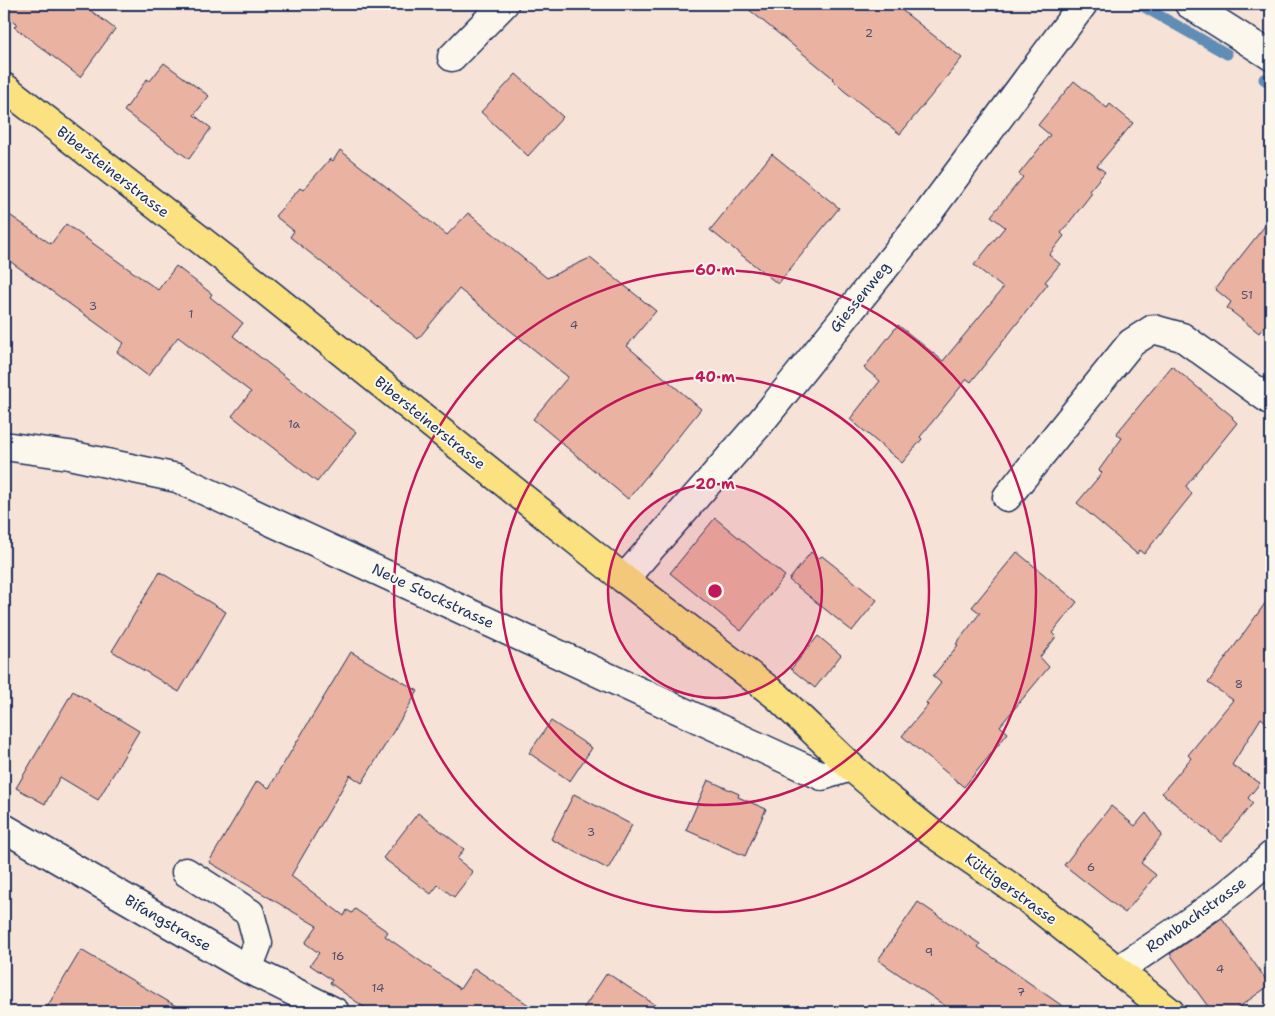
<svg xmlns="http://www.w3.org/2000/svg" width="1275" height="1016" font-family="'Shantell Sans',sans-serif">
  <rect width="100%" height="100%" fill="#f6e2d6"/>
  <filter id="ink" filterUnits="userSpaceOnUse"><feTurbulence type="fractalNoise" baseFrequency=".02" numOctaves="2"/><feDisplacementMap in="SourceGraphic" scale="10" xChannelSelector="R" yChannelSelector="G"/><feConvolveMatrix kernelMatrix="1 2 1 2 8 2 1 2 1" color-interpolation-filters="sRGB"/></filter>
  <g filter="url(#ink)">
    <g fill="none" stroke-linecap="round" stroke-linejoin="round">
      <!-- stream -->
      <g stroke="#618db6" stroke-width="11">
        <path d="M1139 4 1227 54"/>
        <path d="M1264 79 1271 84"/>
      </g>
    </g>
    <!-- building -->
    <g fill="#eab2a1" stroke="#1b2f5e">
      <path d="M4 4H82L115 29 80 77 14 27 17 24 4 14Z"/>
      <path d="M742 4H894L962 58 900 134 843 90 832 79 833 78Z"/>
      <path d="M164 63 209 96 194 115 211 128 189 159 124 111 147 79 150 81Z"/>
      <path d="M516 74 563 117 528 156 481 112Z"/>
      <path d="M1074 81 1107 108 1110 104 1133 123 1097 166 1105 172 1089 191 1092 193 1061 233 1064 236 1049 255 1060 264 1045 282 1048 284 971 382 967 379 920 437 922 439 902 463 850 419 880 381 864 368 898 325 943 361 1003 288 974 265 1005 227 991 216 1023 177 1019 174 1050 135 1038 125Z"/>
      <path d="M340 150 447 235 468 213 547 278 590 258 656 311 627 346 701 409 628 499 533 419 568 377 459 289 418 339 290 237 294 231 275 216 300 188 303 190 330 159 333 161Z"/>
      <path d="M772 154 839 208 778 284 710 230Z"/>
      <path d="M4 211 51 244 66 224 158 290 176 266 212 294 210 297 243 323 233 336 356 432 317 482 232 416 251 392 178 337 148 376 117 352 124 343 4 257Z"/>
      <path d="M1271 218V317L1259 333 1227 308 1231 302 1215 289Z"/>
      <path d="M1172 366 1233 417 1232 418 1237 423 1186 486 1192 494 1144 554 1139 550 1137 554 1077 503 1102 473 1099 470 1122 438 1116 434Z"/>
      <path d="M715 518 785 576 741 631 670 573Z"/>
      <path d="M811 552 819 558 822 556 877 600 852 631 789 580Z"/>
      <path d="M1017 552 1077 602 1052 633 1056 637 1040 657 1049 667 1000 726 1008 733 964 787 902 736 928 705 926 703 941 683 933 676 958 645 956 644 980 613 972 607Z"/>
      <path d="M160 572 226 612 179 692 112 651Z"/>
      <path d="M1271 595V726L1261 718 1232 765 1260 783 1248 798 1253 803 1221 842 1162 793 1191 758 1188 755 1233 700 1208 683Z"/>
      <path d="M818 636 841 655 815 688 791 669Z"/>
      <path d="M351 652 418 691 362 783 350 775 291 876 344 916 347 910 352 913 355 909 388 932 385 936 460 989 474 968 539 1012H371L330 983 332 980 310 965 319 953 305 943 317 926 209 862 257 781 269 788Z"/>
      <path d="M73 691 139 731 98 800 60 777 45 804 16 788Z"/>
      <path d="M551 721 592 748 570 781 529 753Z"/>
      <path d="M708 780 739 794 738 797 766 809 745 856 686 830Z"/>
      <path d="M574 794 632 825 608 869 551 839Z"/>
      <path d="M1111 806 1135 826 1146 813 1162 835 1141 863 1156 875 1125 913 1064 865Z"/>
      <path d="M418 813 464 849 457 859 473 872 454 897 438 885 431 894 383 858Z"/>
      <path d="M918 902 980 944 978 947 1071 1012H954L878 960Z"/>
      <path d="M1222 918 1270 985 1232 1012H1212L1170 954Z"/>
      <path d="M81 950 186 1012H44Z"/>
      <path d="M607 973 666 1012H581Z"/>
    </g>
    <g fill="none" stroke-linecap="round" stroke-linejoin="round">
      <defs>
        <g id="minor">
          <path d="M1189 4 1271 56"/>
          <path d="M452 57 504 4"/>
          <path d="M4 446 69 455 177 478 822 776 851 767"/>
          <path d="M1007 497 1131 343 1153 329 1182 337 1271 401"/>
          <path d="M624 579 760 423 926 216 1083 4"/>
          <path d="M4 828 248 969 335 1012"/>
          <path d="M186 872 250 913 258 943 248 969"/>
          <path d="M1118 970C1171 934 1226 901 1271 856"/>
        </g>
        <path id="major" d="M4 87 261 287 624 579 777 696 851 767 889 799 928 830 1024 896 1170 1012"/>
      </defs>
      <!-- minor casing -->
      <use href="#minor" stroke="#1b2f5e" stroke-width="31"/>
      <!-- major casing -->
      <use href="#major" stroke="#1b2f5e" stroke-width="31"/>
      <!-- minor -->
      <use href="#minor" stroke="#fbf7ec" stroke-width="28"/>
      <!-- major -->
      <use href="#major" stroke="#fbe180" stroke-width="28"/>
    </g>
  </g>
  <!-- distance rings -->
  <circle cx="715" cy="591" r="107" fill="#c2185b" fill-opacity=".12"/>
  <g fill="none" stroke="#c2185b" stroke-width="2.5">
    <circle cx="715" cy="591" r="107"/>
    <circle cx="715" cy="591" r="214"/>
    <circle cx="715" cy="591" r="321"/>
  </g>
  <g text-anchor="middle" stroke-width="4" stroke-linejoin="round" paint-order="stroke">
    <!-- number labels -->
    <g font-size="12" fill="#4f506f">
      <text x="869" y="37">2</text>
      <text x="1247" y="299">51</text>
      <text x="93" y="310">3</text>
      <text x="191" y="318">1</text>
      <text x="574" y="329">4</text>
      <text x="294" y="428">1a</text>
      <text x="1239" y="688">8</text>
      <text x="591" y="836">3</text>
      <text x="1091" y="871">6</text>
      <text x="929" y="956">9</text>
      <text x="338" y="960">16</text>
      <text x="1220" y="973">4</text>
      <text x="378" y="992">14</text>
      <text x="1021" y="996">7</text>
    </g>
    <!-- street labels -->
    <g font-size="15" fill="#1b2f5e" stroke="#fbf7ec">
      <text transform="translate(113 172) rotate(38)" y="5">Bibersteinerstrasse</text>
      <text transform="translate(860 297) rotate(-51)" y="5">Giessenweg</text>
      <text transform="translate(430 423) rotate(39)" y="5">Bibersteinerstrasse</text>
      <text transform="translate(433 596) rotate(25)" y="5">Neue Stockstrasse</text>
      <text transform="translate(1011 889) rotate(36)" y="5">Küttigerstrasse</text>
      <text transform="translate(1196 915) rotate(-35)" y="5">Rombachstrasse</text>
      <text transform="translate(168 923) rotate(30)" y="5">Bifangstrasse</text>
    </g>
  </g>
  <circle cx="715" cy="591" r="8" fill="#c2185b" stroke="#fbf7ec" stroke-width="2.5"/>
  <g font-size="15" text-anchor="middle" font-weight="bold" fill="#c2185b" stroke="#fbf7ec" stroke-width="4" stroke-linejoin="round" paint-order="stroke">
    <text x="715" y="275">60 m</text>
    <text x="715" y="382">40 m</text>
    <text x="715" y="489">20 m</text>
  </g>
  <!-- margin -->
  <rect width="1275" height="1016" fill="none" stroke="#fbf7ec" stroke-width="20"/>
  <rect x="10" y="10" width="1255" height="996" fill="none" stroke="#1b2f5e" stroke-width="2" filter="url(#ink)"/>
</svg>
